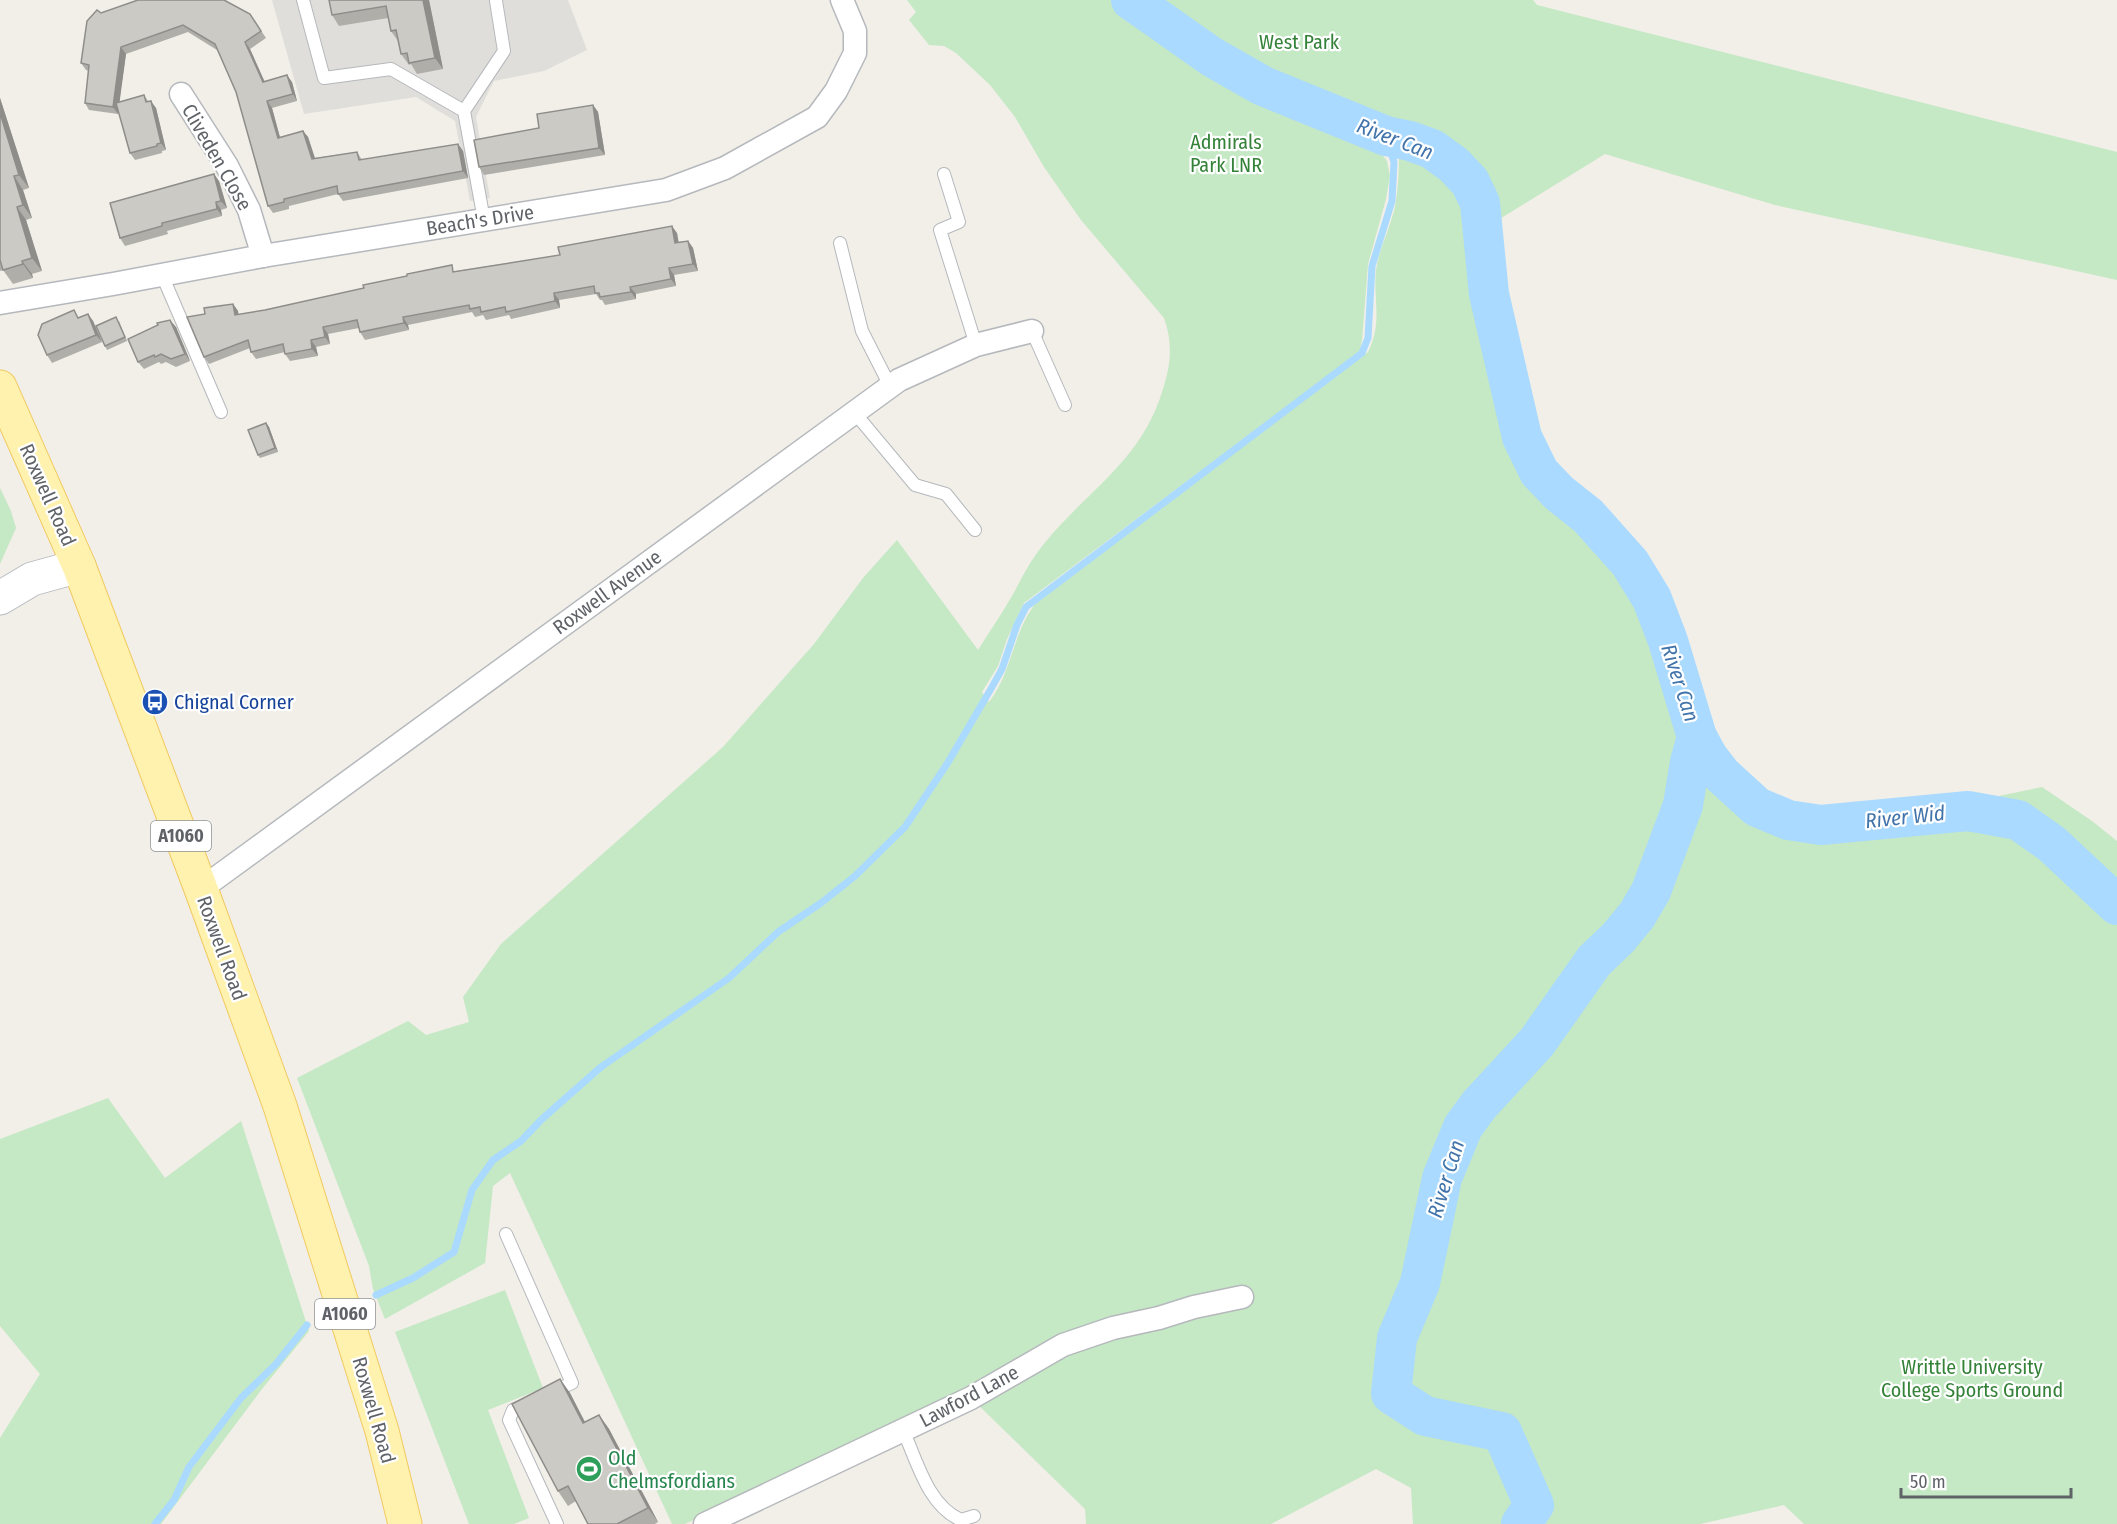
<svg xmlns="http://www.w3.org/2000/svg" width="2117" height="1524" font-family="'Fira Sans Condensed',sans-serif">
  <rect width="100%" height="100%" fill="#f1efe8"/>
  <!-- industrial -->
  <path fill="#e0deda" d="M272 0H568L587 50 544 71 494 81 476 117 490 198 470 201 455 121 416 97 304 114Z"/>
  <!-- green -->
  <g fill="#c5e8c5" fill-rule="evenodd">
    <path d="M907 0H1533L1537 5 2117 152V280L1775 205 1605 154 1498 220 1501 297 1511 353 1529 418 1547 458 1559 473 1603 513 1636 551 1659 587 1676 626 1711 738 1727 768 1749 786 1790 810 1817 817 1848 816 1965 803 2042 787 2092 821 2117 841V1524H1804L1784 1505 1700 1524H1413L1411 1488 1376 1469 1271 1524H1086L1085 1509 965 1392 685 1524H672L510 1173 493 1186 485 1263 385 1319 373 1289 369 1266 297 1078 408 1021 426 1035 469 1022 463 997 501 944 723 747 814 644 863 578 897 540 978 650C989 632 1001 615 1012 596 1020 582 1027 566 1037 553 1081 493 1140 466 1163 389 1171 364 1173 343 1164 318L1081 220 1044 167 1015 117 990 85 956 53 944 46 929 45 909 20 916 12ZM1388 125C1401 128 1415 130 1429 134 1439 138 1448 144 1457 151 1483 171 1494 185 1498 219L1468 225C1466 214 1466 202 1461 192 1450 170 1424 157 1402 152L1399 155C1399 174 1398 193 1394 211 1389 230 1379 250 1376 270 1373 300 1383 322 1368 352L1036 603C1013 631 1012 673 989 702L982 692 998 666 1007 639 1024 603 1353 357 1360 350 1362 340 1368 264 1386 199 1390 176 1387 161 1378 149Z"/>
    <path d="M0 488 11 511 16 528 0 564Z"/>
    <path d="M108 1098 165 1178 241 1121 309 1331 262 1389 161 1524H0V1438L40 1374 0 1326V1139Z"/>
    <path d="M505 1290 543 1388 488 1410 529 1518 514 1524H469L395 1332Z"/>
  </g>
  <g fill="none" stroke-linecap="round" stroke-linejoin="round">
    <!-- stream -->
    <g stroke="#aadaff" stroke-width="7">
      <path d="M376 1295 413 1278 454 1252 472 1190 493 1160 521 1141 542 1119 601 1067 729 978 778 932 821 903 855 876 905 827 947 764 992 687 1002 669 1017 625 1026 607 1362 353 1368 338 1372 266 1392 201 1394 162 1386 136"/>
      <path d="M155 1524 174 1500 189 1467 241 1398 276 1364 307 1325"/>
    </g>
    <!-- river -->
    <g stroke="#aadaff" stroke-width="40">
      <path d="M1131 0 1212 57 1263 86 1386 136 1410 141 1432 149 1454 165 1470 182 1480 203 1489 294 1522 437 1539 472 1559 493 1588 516 1630 563 1652 599 1668 641 1697 737 1690 762 1683 805 1651 891 1637 915 1618 938 1594 961 1537 1042 1479 1105 1463 1127 1442 1178 1420 1283 1397 1338 1391 1394 1425 1416 1502 1432 1534 1505 1521 1524"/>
      <path d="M1697 737 1708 757 1722 775 1757 807 1788 820 1821 825 1968 811 2018 820 2052 844 2117 905"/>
    </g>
    <defs>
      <g id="lane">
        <path d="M303 0 324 78 391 69 464 111 484 220"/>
        <path d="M464 111 504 51 496 1"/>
        <path d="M944 174 959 222 940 230 976 345"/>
        <path d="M840 243 862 331 890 386"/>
        <path d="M162 275 221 412"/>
        <path d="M1032 331 1065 405"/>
        <path d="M854 412 915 485 946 494 975 530"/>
        <path d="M506 1234 572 1383 550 1393"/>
        <path d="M529 1403 513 1410 509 1420 557 1524"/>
        <path d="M903 1430C917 1461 928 1506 961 1520L974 1516"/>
      </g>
      <g id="street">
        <path d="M181 94 227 166 249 210 263 256"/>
        <path d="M0 303 113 284 263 256 666 190 725 168 817 117 836 91 855 53V31L842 0"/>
        <path d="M201 889 899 380 976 345 1032 331"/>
        <path d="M705 1524 971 1398 1063 1345 1113 1328 1159 1318 1194 1307 1242 1297"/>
      </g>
      <path id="secondary" d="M0 598 32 579 79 566"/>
      <path id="primary" d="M0 387 79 566 201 889 280 1106 382 1431 405 1524"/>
    </defs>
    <!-- lane casing -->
    <use href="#lane" stroke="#b5b8bc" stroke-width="14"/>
    <!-- street casing -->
    <use href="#street" stroke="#b5b8bc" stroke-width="25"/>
    <!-- secondary casing -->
    <use href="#secondary" stroke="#b6babf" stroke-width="35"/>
    <!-- primary casing -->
    <use href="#primary" stroke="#f2c960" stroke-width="35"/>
    <!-- lane -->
    <use href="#lane" stroke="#fff" stroke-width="12"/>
    <!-- street -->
    <use href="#street" stroke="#fff" stroke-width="22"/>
    <!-- secondary -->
    <use href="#secondary" stroke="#fff" stroke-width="33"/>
    <!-- primary -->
    <use href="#primary" stroke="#fff2af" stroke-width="33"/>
  </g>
  <!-- wall -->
  <g fill="#afaea9">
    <path d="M329 0H429L443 69 417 74 411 64 409 65 401 54 398 41 391 31 388 18 339 26 332 15Z"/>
    <path d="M101 13 250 14 266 38 250 49 264 81 292 82 297 101 272 108 280 137 303 131 308 137 315 158 357 152 362 160 458 144 463 151 468 178 343 201 338 194 289 206V209L273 213 268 206 236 92 217 50 188 32 126 54 119 102 144 95 148 101 156 108 166 150 162 151V153L135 160 130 153 118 110V114L89 110 85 103 89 71 86 70 81 63Z"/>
    <path d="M0 98 29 188 23 190 32 218 26 220 42 271 32 274 33 278 13 284 3 270 0 271Z"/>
    <path d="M593 105 598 112 605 155 484 175 479 167 539 128Z"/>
    <path d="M219 181 227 208 221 210 222 216 167 231 168 234 125 246 120 238Z"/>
    <path d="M677 233 678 242 688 241 693 248 698 271 674 275 676 286 636 294V299L605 305 602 300H600L596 294 559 300 560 308 511 319 509 315 486 320 483 315 475 317 472 312 408 325 409 330 365 340 360 332 359 328 328 334 330 344 316 347 318 356 290 361 285 354V352L256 359 251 352 250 348 209 364 204 357 205 314 233 304 238 311V315L265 310 456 271 560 255Z"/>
    <path d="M88 314 93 321 102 342 52 363 47 355 80 318Z"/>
    <path d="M119 321 127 341 107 350 105 346Z"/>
    <path d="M176 327 190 361 176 367 166 362 161 364 159 362 144 369 138 362Z"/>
    <path d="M266 423 269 427 278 452 260 458 258 455Z"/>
    <path d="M560 1379 570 1393 585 1422 599 1415 609 1429 658 1522 655 1524H588L576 1501 568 1506 558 1491Z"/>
  </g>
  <!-- shaded-wall -->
  <g fill="#8f8d8a">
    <path d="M423 0H429L443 69 435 58Z"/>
    <path d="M245 42 250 49 268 89 263 82Z"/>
    <path d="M121 47 126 54 118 114 113 107Z"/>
    <path d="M287 75 292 82 297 101 293 94Z"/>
    <path d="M0 98 29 188 19 175 0 113Z"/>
    <path d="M151 101 156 108 166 150 161 143Z"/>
    <path d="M267 101 272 108 282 145 278 138Z"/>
    <path d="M593 105 598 112 605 155 599 148Z"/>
    <path d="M303 131 308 137 317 165 312 159Z"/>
    <path d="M458 144 463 151 468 178 463 171Z"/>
    <path d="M214 174 219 181 227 208 221 201Z"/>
    <path d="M14 176 23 190 32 218 23 205Z"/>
    <path d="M216 202 221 210 222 216 217 209Z"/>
    <path d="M17 207 26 220 42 271 32 258Z"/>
    <path d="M672 226 677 233 680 250 675 243Z"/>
    <path d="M688 241 693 248 698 271 693 264Z"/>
    <path d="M22 261 32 274 33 278 23 264Z"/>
    <path d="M669 268 674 275 676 286 671 279Z"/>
    <path d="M630 287 636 294V299L631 292Z"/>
    <path d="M554 293 559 300 560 308 555 301Z"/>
    <path d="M233 304 238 311 240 323 235 315Z"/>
    <path d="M88 314 93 321 102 342 96 335Z"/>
    <path d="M403 317 408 325 409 330 404 323Z"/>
    <path d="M170 320 176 327 190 361 185 354Z"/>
    <path d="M323 327 328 334 330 344 325 337Z"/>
    <path d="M311 340 316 347 318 356 312 349Z"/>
    <path d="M266 423 269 427 278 452 275 448Z"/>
    <path d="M560 1379 570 1393 593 1438 583 1423Z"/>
    <path d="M599 1415 609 1429 658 1522 648 1508Z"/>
  </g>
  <!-- building -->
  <g fill="#cccac5" stroke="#8f8d8a" stroke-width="1.5">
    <path d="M138 0H224L250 14 261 31 245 42 263 82 287 75 293 94 267 101 278 138 303 131 312 159 357 152 359 160 458 144 463 171 338 194 337 186 284 199V202L268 206 236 92 215 44 183 25 121 47 113 107 85 103 89 65 81 63 87 21 97 10 101 13Z"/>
    <path d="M329 0H423L435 58 409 63 407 53 401 54 396 30 391 31 386 6 332 15Z"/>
    <path d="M144 95 146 102 151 101 161 143 157 144V146L130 153 116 103Z"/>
    <path d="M593 105 599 148 479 167 474 140 539 128 537 114Z"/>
    <path d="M0 113 19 175 14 176 23 205 17 207 32 258 22 261 23 264 3 270 0 260Z"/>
    <path d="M214 174 221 201 216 202 217 209 162 223V226L120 238 110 203Z"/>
    <path d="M672 226 675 243 688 241 693 264 669 268 671 279 630 287 631 292 600 297 599 293H595L594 286 554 293 555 301 506 312 505 307 481 312 480 307 470 309 469 305 403 317 404 323 360 332 357 320 323 327 325 337 311 340 312 349 285 354 283 344 251 352 248 340 204 357 187 317 205 314 204 308 233 304 235 315 265 310 364 288 363 285 407 276V274L452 265 453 272 560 255 558 247Z"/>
    <path d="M74 310 78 318 88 314 96 335 47 355 38 335 42 324Z"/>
    <path d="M116 317 125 337 105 346 96 326Z"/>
    <path d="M170 320 185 354 171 359 161 354 155 357 154 355 138 362 128 339 158 325 157 323Z"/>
    <path d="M266 423 275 448 258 455 248 430Z"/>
    <path d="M560 1379 583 1423 599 1415 648 1508 617 1524H588L568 1486 558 1491 512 1404Z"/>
  </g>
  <!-- icons -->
  <defs>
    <symbol id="bus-disc" viewBox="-11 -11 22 22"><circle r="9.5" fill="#1a4fb4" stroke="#fff"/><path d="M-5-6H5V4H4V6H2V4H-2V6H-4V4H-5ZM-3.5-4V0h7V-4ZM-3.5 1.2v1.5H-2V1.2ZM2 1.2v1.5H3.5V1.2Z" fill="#fff"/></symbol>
    <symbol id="stadium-disc" viewBox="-11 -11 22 22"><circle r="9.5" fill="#2e9e5b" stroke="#fff"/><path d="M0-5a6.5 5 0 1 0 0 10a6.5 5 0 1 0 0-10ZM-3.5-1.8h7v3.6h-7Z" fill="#fff"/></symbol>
  </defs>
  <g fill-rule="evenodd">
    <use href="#bus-disc" x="140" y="687" width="30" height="30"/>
    <use href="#stadium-disc" x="574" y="1454" width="30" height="30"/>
  </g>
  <g text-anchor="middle" stroke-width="4.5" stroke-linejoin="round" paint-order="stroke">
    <!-- shield labels -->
    <g fill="#fff" stroke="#8f9295" stroke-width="1.5">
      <rect x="151" y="821" width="60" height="30" rx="4.5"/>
      <rect x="315" y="1299" width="60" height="30" rx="4.5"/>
    </g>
    <g font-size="18" font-weight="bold" fill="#5f6368">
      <text x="181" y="842">A1060</text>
      <text x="345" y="1320">A1060</text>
    </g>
    <!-- park labels -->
    <g font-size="20" fill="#348238" stroke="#fff">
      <text x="1299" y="49">West Park</text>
      <text x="1226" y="149">Admirals<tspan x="1226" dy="23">Park LNR</tspan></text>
      <text x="1972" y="1374">Writtle University<tspan x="1972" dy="23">College Sports Ground</tspan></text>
    </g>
    <!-- street labels -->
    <g font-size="20" fill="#5f6368" stroke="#fff">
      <text transform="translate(217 157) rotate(60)" y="7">Cliveden Close</text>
      <text transform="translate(480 220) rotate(-9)" y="7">Beach's Drive</text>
      <text transform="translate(48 495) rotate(66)" y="7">Roxwell Road</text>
      <text transform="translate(607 592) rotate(-36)" y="7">Roxwell Avenue</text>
      <text transform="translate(222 948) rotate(70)" y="7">Roxwell Road</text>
      <text transform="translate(969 1396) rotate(-28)" y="7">Lawford Lane</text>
      <text transform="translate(374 1410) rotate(74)" y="7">Roxwell Road</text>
    </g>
    <!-- transit labels -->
    <g font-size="20" fill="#164399" stroke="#fff" text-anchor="start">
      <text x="174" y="709">Chignal Corner</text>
    </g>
    <!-- leisure labels -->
    <g font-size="20" fill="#27864d" stroke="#fff" text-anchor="start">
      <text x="608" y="1465">Old<tspan x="608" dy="23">Chelmsfordians</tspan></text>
    </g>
    <!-- water labels -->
    <g font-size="21" font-style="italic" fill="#4174aa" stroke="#fff">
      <text transform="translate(1395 139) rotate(21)" y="7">River Can</text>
      <text transform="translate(1680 683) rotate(72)" y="7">River Can</text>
      <text transform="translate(1905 817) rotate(-6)" y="7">River Wid</text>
      <text transform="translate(1446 1179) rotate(-73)" y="7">River Can</text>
    </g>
  </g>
  <!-- scale -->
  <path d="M1901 1488v9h170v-9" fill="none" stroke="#5f6368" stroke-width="3"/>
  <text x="1910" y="1488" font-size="18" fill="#5f6368" stroke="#ffffff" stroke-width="4.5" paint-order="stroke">50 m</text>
</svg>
